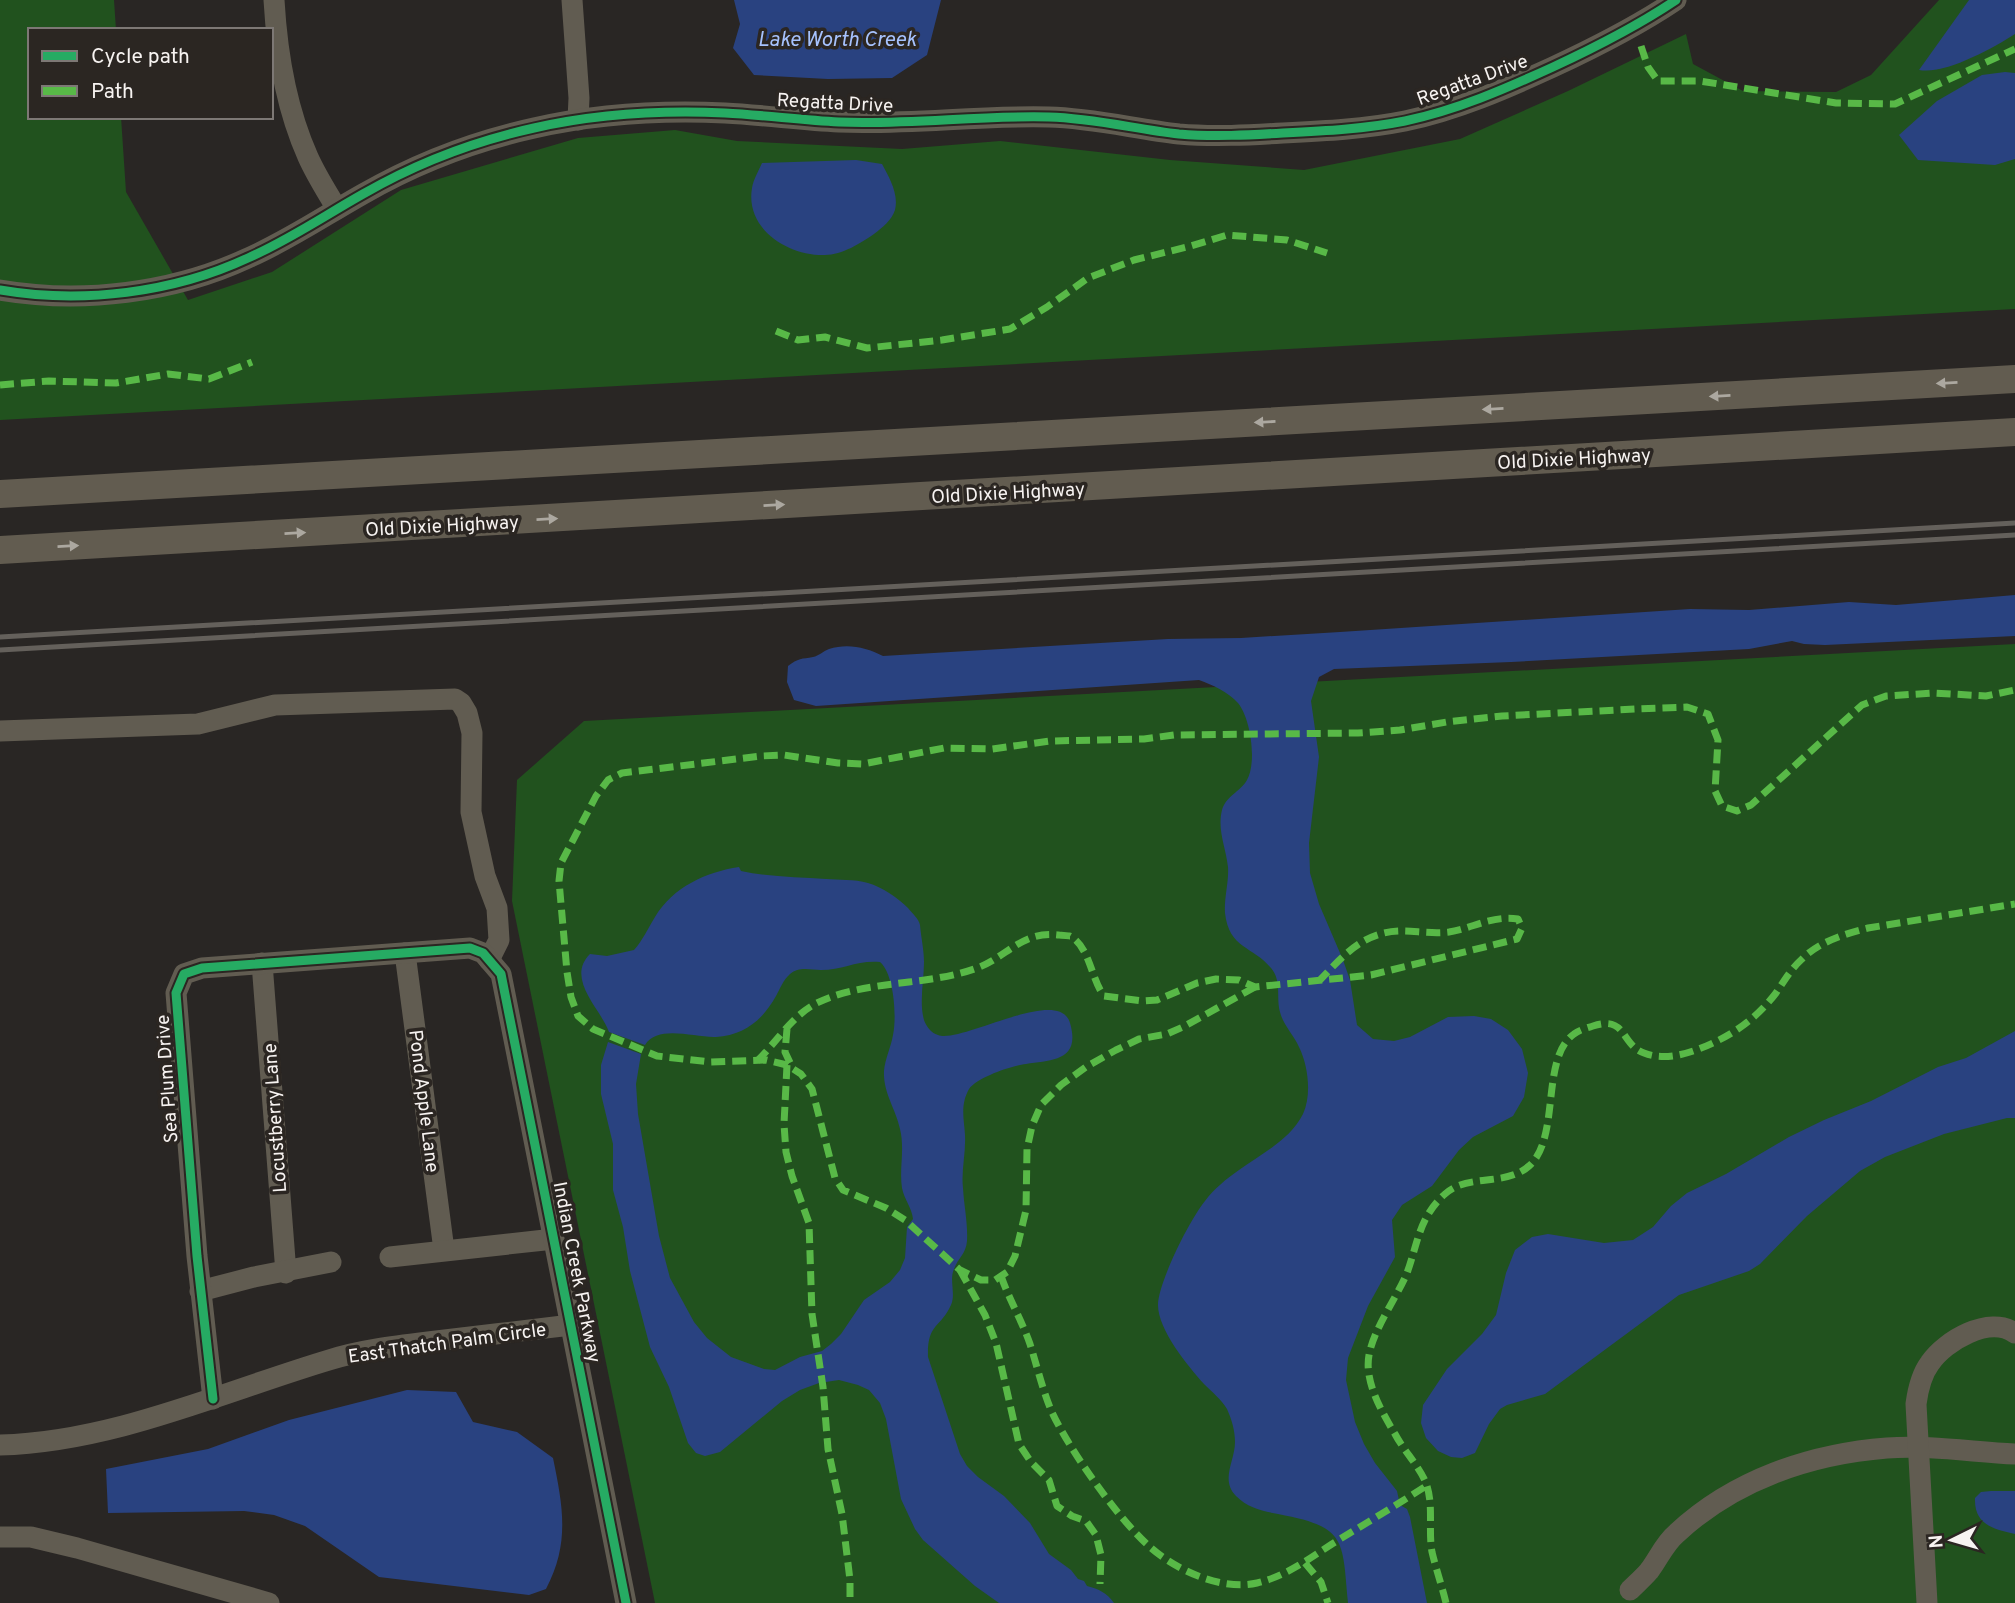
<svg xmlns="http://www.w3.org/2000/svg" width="2015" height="1603" font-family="Overpass,sans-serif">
  <rect width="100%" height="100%" fill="#292624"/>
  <!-- green -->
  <g fill="#21521e">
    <path d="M0 0H114L116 30H30V117H121L126 192 188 300 272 272 401 190 578 138 675 130 737 141 902 149 1000 141 1170 160 1304 170 1460 139 1568 91 1686 34 1693 64 1743 91 1836 92 1871 75 1939 0H2015V309L0 420Z"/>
    <path d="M2015 644V1603H655L512 901 517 780 584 721Z"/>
  </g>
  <!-- water -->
  <g fill="#294280">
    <path d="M734 0H941L927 55 892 78 828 79 754 75 733 48 740 24Z"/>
    <path d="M1969 0H2015V34C1993 48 1945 75 1919 70Z"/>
    <path d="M2005 72 2015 73V159L1995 165 1918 160 1899 135 1937 101 1982 75Z"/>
    <path d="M856 160 882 164C889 177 899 194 895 210 891 221 883 227 874 234 861 243 842 255 825 255 788 256 745 229 752 188 753 180 759 170 762 163Z"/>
    <path d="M2015 595V636L1825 645 1804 644 1792 641 1749 649 1511 662 1334 669 1319 677 1311 701 1319 757 1309 843 1310 873 1319 904 1343 960 1350 980 1357 1025 1373 1039 1394 1041 1410 1037 1448 1017 1474 1016 1491 1019 1508 1030 1522 1049 1528 1073 1524 1097 1513 1116 1473 1137 1459 1150 1432 1186 1402 1205 1392 1220 1395 1257 1368 1306 1348 1358 1346 1380 1355 1422 1364 1444 1375 1463 1397 1491 1400 1505 1407 1509 1410 1517 1427 1603H1348C1342 1539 1347 1527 1278 1514 1262 1511 1248 1508 1236 1496 1220 1480 1235 1461 1235 1442 1235 1431 1232 1420 1227 1409 1222 1400 1212 1392 1204 1384 1188 1366 1158 1330 1158 1305 1158 1283 1190 1219 1205 1201 1214 1189 1226 1179 1239 1170 1261 1154 1290 1140 1303 1114 1312 1095 1308 1065 1299 1047 1294 1035 1283 1025 1280 1012 1276 997 1282 981 1271 968 1253 946 1229 949 1225 913 1224 897 1229 882 1228 867 1226 848 1217 830 1222 810 1226 796 1240 792 1247 780 1257 762 1251 719 1238 703 1228 692 1213 685 1199 680L816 706 794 700 787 682 788 666C798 658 802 659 813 657 819 656 823 651 829 649 847 643 866 647 883 656L1168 639 1241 638 1340 632 1690 609 1749 610 1849 602 1896 605Z"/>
    <path d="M739 867 741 871C769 877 798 877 826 879 839 880 854 879 868 883 882 887 898 898 908 908 912 913 919 919 920 925 921 937 924 950 924 962 924 980 919 1002 924 1020 926 1026 931 1033 938 1035 961 1044 1059 985 1070 1023 1081 1061 1052 1060 1026 1064 1011 1066 978 1077 969 1089 960 1105 964 1119 965 1135 966 1153 961 1171 963 1188 964 1206 968 1223 967 1241 966 1254 958 1258 954 1269 949 1280 956 1294 951 1305 940 1329 927 1323 928 1357L960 1454 967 1466 978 1477 1004 1496 1030 1523 1049 1554 1071 1570 1078 1579 1084 1581 1087 1586C1099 1589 1107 1593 1114 1603H999L975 1586 923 1540 915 1529 901 1499 886 1419 880 1403 869 1390 858 1385 839 1380 819 1383 800 1390 782 1401 720 1452 705 1456 696 1453 688 1443 669 1387 650 1347 630 1271 623 1227 613 1190V1144L601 1094V1065L608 1042 641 1054 636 1084 638 1114 659 1236 670 1278 694 1322 707 1338 731 1357 764 1369 775 1370 800 1357 822 1351 831 1344 841 1334 864 1300 890 1282 900 1270 905 1258 907 1227 913 1219C912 1208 904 1199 902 1188 899 1169 905 1149 900 1129 896 1109 883 1093 884 1071 885 1059 891 1047 893 1035 897 1016 894 974 880 962 857 960 843 970 821 970 811 970 799 966 790 974 783 980 780 989 776 996 762 1021 744 1035 716 1037 695 1038 658 1024 645 1045L609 1032C601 1009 565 979 590 954L607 956 634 950C643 940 648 928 655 917 673 887 706 872 739 867Z"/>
    <path d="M2015 1031V1118H2007L1944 1134 1885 1157 1860 1171 1807 1216 1760 1264 1749 1271 1679 1295 1545 1394 1507 1405 1500 1409 1489 1424 1475 1453 1462 1458 1451 1457 1438 1451 1426 1438 1421 1423 1423 1405 1447 1369 1482 1334 1496 1315 1506 1273 1515 1250 1532 1237 1548 1234 1604 1243 1633 1240 1653 1227 1671 1206 1687 1193 1726 1174 1789 1137 1824 1120 1871 1101 1938 1067 1966 1058Z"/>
    <path d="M407 1390 456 1392 473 1422 517 1432 553 1458C563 1507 570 1543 546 1589L529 1595 379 1577 305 1526 274 1515 244 1511 108 1513 106 1469 208 1449 289 1420Z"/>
    <path d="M1991 1491H2015V1534C1992 1529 1974 1524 1975 1498L1981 1492Z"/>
  </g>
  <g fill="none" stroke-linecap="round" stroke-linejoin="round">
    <!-- minor -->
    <g stroke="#615c51" stroke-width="21">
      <path d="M274 0C277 53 286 108 308 157 316 175 327 192 337 209"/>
      <path d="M572 0 579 98 578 120"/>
      <path d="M0 290C82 304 173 293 248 258 289 240 324 216 363 194 415 164 475 141 534 128 596 114 661 110 725 113 763 115 801 120 839 122 909 125 979 115 1049 117 1093 118 1135 129 1179 134 1214 137 1249 135 1283 133 1324 131 1365 129 1405 121 1457 110 1505 89 1553 67 1596 47 1636 27 1676 0"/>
      <path d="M0 731 198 724 275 705 455 699 461 703 467 713 472 733 471 812 485 876 497 908 499 940 489 960"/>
      <path d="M405 953 444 1250"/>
      <path d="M262 963 286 1273"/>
      <path d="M390 1257 554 1239"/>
      <path d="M200 1291 254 1277 331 1262"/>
      <path d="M213 1399 197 1256 176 993 184 974 202 968 470 948 483 953 501 974 626 1603"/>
      <path d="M0 1445C113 1442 222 1392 329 1360 361 1350 395 1346 428 1342 476 1336 523 1331 571 1325"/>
      <path d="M0 1537H31L77 1548 269 1603"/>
      <path d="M1630 1590C1636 1584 1643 1578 1649 1571 1659 1558 1664 1544 1677 1533 1734 1480 1810 1454 1887 1448 1929 1445 1973 1452 2015 1454"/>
      <path d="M1927 1603 1916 1404C1918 1389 1921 1375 1930 1363 1945 1341 1989 1315 2015 1333"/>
    </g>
    <!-- major -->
    <g stroke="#625c50" stroke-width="28">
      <path d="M0 494 2015 379"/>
      <path d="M0 550 2015 432"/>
    </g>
    <!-- rail -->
    <g stroke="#64605b" stroke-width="5">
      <path d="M0 637 2015 523"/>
      <path d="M0 650 2015 535"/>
    </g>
    <!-- quiet -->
    <g stroke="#58b947" stroke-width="7" stroke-dasharray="14 7" stroke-linecap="butt">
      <path d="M1641 46 1648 67 1658 81H1700L1836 103 1895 104 2015 49"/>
      <path d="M776 331 798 340 825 337 867 348 942 340 1010 329 1047 307 1088 278 1134 260 1191 246 1227 235 1287 240 1327 253"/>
      <path d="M0 385 49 381 116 383 168 374 209 379 252 362"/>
      <path d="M1255 987 1183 1027 1167 1034 1139 1039 1116 1050 1086 1067 1061 1085 1041 1105 1032 1126 1027 1149 1026 1210 1015 1256 1007 1272 995 1280H981L960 1270 905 1220 886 1208 843 1190 835 1178 812 1089 801 1074 787 1065 766 1060 710 1062 657 1056 593 1029 578 1016 571 997 567 972 559 881 561 863 596 796 608 780 622 773 761 756 784 755 838 763 863 764 944 748 992 749 1050 741 1144 739 1174 735 1358 733 1400 730 1447 722 1502 716 1636 709 1687 707 1708 714 1718 740 1715 791 1722 806 1737 811 1751 805 1862 705 1886 696 1934 693 1986 696 2015 690"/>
      <path d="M787 1029 785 1052 793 1069"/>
      <path d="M757 1061C776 1043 791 1017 815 1004 864 979 925 987 977 968 1007 957 1023 930 1059 935 1061 935 1069 936 1070 936 1090 947 1091 979 1104 996L1143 1001 1157 1000 1197 983 1216 979 1239 980 1255 987 1371 975 1517 939 1522 928 1518 919C1493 915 1473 928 1449 932 1433 934 1416 931 1400 931 1363 932 1343 956 1319 981"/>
      <path d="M787 1065 784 1124 786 1152 792 1176 809 1223 812 1314 823 1387 828 1449 842 1514 850 1580V1603"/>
      <path d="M960 1270 985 1315 996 1343 1019 1444 1031 1462 1049 1480 1057 1506 1072 1516 1086 1521 1096 1535 1101 1555 1100 1584"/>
      <path d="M1001 1276C1009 1299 1022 1321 1030 1344 1037 1366 1042 1388 1051 1410 1068 1448 1118 1519 1150 1547 1176 1570 1221 1591 1257 1583 1286 1576 1307 1560 1332 1544 1363 1525 1395 1506 1426 1486"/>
      <path d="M1305 1563 1321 1582 1328 1603"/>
      <path d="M1446 1603C1442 1586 1436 1569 1432 1552 1428 1529 1434 1505 1426 1483 1419 1466 1404 1451 1395 1434 1382 1412 1364 1382 1369 1355 1374 1328 1396 1299 1407 1273 1418 1243 1419 1217 1445 1194 1468 1173 1505 1187 1529 1166 1561 1138 1540 1058 1574 1034 1579 1030 1587 1028 1593 1026 1627 1015 1620 1044 1644 1053 1667 1062 1694 1052 1715 1042 1740 1030 1759 1015 1776 993 1784 981 1791 969 1802 959 1819 942 1844 934 1868 928L2015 904"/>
    </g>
    <defs>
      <g id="cycleway">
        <path d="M0 290C82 304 173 293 248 258 289 240 324 216 363 194 415 164 475 141 534 128 596 114 661 110 725 113 763 115 801 120 839 122 909 125 979 115 1049 117 1093 118 1135 129 1179 134 1214 137 1249 135 1283 133 1324 131 1365 129 1405 121 1457 110 1505 89 1553 67 1596 47 1636 27 1676 0"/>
        <path d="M213 1399 197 1256 176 993 184 974 202 968 470 948 483 953 501 974 626 1603"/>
      </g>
    </defs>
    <!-- cycleway casing -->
    <use href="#cycleway" stroke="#2b2622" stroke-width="13"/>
    <!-- cycleway -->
    <use href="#cycleway" stroke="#26ab63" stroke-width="9"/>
  </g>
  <!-- one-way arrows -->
  <defs><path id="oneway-solid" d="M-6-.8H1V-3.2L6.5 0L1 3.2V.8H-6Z" transform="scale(1.75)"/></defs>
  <g fill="#aca8a0">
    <use href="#oneway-solid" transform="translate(1947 383) rotate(177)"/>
    <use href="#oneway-solid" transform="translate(1720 396) rotate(177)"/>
    <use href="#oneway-solid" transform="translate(1493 409) rotate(177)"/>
    <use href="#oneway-solid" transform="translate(1265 422) rotate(177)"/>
    <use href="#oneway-solid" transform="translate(774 505) rotate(-3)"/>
    <use href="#oneway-solid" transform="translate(547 519) rotate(-3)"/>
    <use href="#oneway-solid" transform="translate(295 533) rotate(-3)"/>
    <use href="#oneway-solid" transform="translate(68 546) rotate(-3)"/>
  </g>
  <g text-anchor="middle" stroke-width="7" stroke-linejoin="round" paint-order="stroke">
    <!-- street labels -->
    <g font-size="19" fill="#f7f3f1" stroke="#2b2622">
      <text transform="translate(1472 79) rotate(-20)" y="7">Regatta Drive</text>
      <text transform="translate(835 102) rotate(3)" y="7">Regatta Drive</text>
      <text transform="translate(1574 458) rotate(-3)" y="7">Old Dixie Highway</text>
      <text transform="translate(1008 492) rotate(-3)" y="7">Old Dixie Highway</text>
      <text transform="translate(442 525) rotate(-3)" y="7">Old Dixie Highway</text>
      <text transform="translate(166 1079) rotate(-94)" y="7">Sea Plum Drive</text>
      <text transform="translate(425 1101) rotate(83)" y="7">Pond Apple Lane</text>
      <text transform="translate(274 1118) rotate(-94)" y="7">Locustberry Lane</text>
      <text transform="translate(578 1272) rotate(79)" y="7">Indian Creek Parkway</text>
      <text transform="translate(447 1342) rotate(-8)" y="7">East Thatch Palm Circle</text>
    </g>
    <!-- water labels -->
    <g font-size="21" font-style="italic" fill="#a6c2fd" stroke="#2b2622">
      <text x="837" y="46">Lake Worth Creek</text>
    </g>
  </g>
  <!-- legend -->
  <rect x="28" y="28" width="245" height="91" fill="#2b2622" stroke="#7d7875" stroke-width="2"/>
  <rect x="42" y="51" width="35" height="10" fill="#26ab63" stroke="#7d7875" stroke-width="2"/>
  <text x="91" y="63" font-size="21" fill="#f7f3f1">Cycle path</text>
  <rect x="42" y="86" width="35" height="10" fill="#58b947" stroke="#7d7875" stroke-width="2"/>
  <text x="91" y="98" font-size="21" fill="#f7f3f1">Path</text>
  <!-- north arrow -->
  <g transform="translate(1952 1540) rotate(265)" stroke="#2b2622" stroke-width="5" paint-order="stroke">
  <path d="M0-5L12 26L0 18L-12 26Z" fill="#f7f3f1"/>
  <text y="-10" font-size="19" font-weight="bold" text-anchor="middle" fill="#f7f3f1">N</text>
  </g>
</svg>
